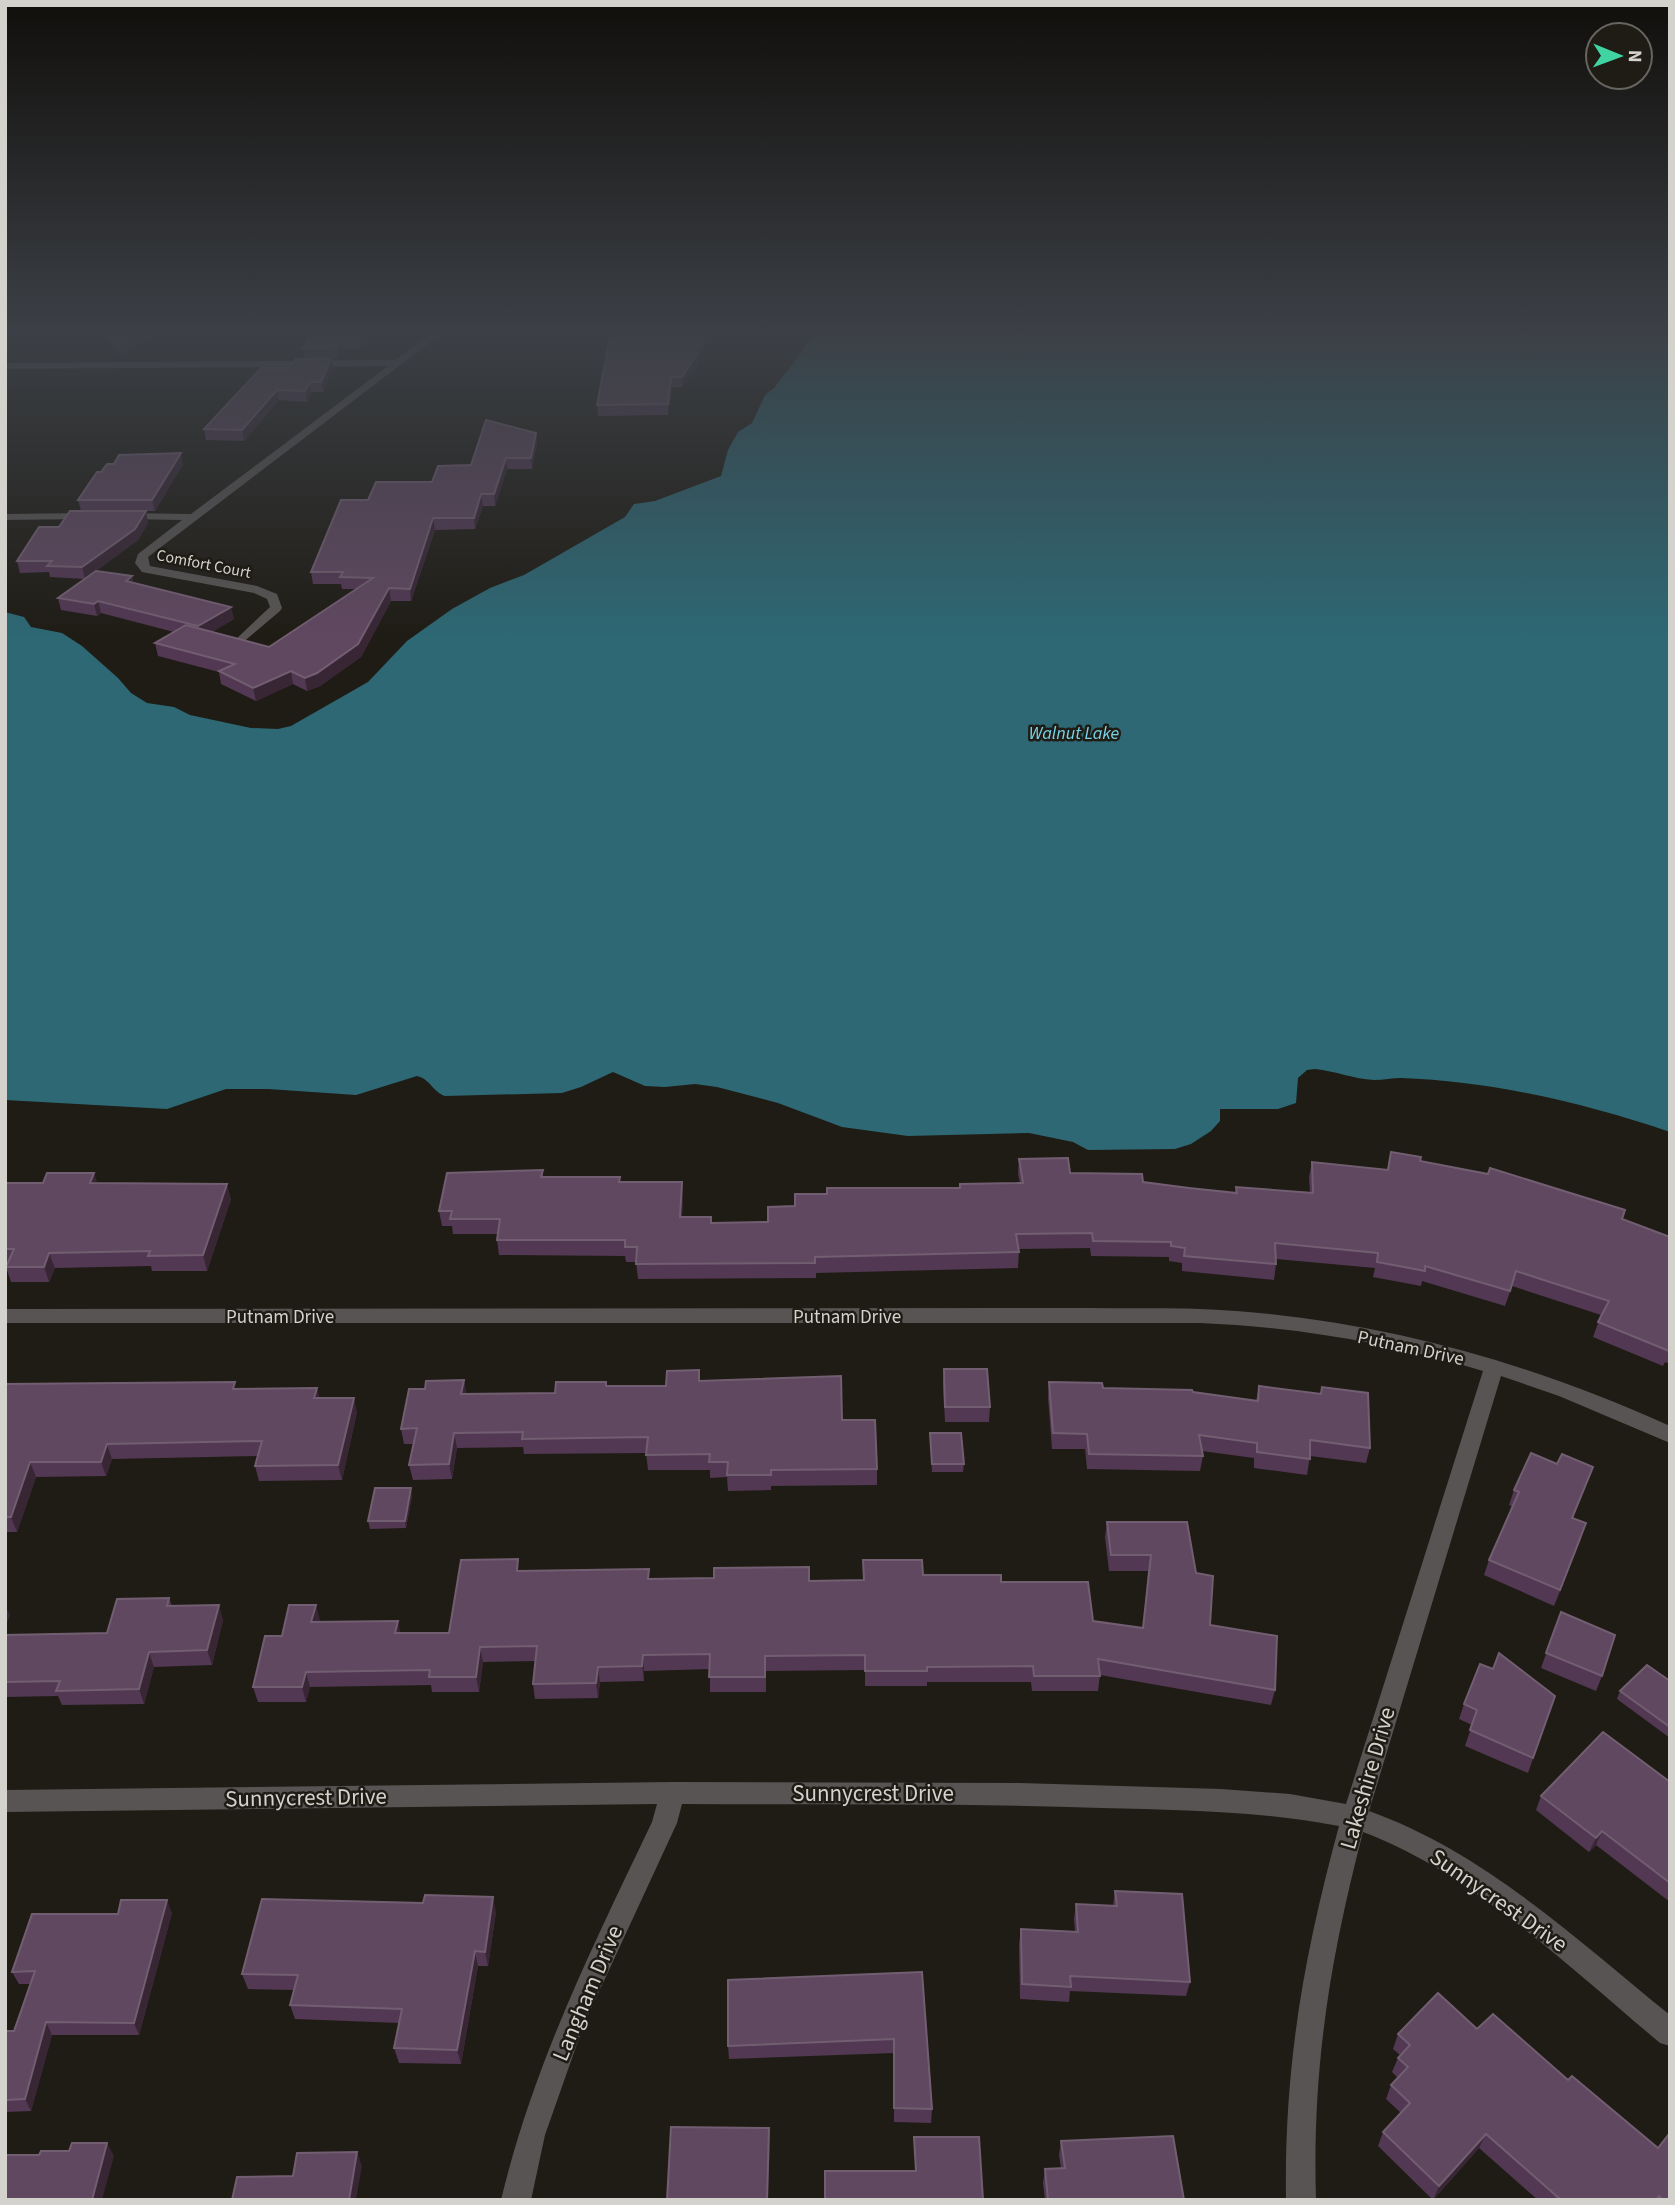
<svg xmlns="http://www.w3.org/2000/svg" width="1675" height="2205" font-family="'Source Sans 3',sans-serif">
  <rect width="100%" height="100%" fill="#1f1c15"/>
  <!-- water -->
  <path fill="#2d6874" d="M815 331H1670V1132C1585 1103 1491 1081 1401 1078 1392 1078 1383 1080 1374 1080 1354 1079 1335 1071 1315 1069L1307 1070 1298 1078 1296 1103 1278 1109H1220V1121L1211 1131 1191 1144 1175 1149 1088 1150 1073 1142 1029 1133 908 1136 842 1127 778 1103 717 1087 695 1084 665 1087 645 1086 613 1072 581 1087 562 1093 445 1096C433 1092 430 1079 417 1076L356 1095 268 1089H226L167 1109 5 1100V612L24 617 31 627 62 633 82 646 118 678 131 693 147 703 174 707 190 715 251 728 278 729 291 726 368 682 407 641 452 609 490 588 524 575 625 517 634 504 655 501 721 476 728 450 738 432 752 423 765 395 774 388 803 350Z"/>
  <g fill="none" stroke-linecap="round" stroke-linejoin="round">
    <!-- minor -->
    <g fill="#585453" fill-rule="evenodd">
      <path d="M5 331H12L5 334Z"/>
      <path d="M434 331H445L148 557 150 566 257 586 277 594 282 608 280 611 241 644 235 640 270 607 267 599 254 593 142 572 135 563 138 554 182 520 123 519 117 516 123 513 191 514 388 366 5 369V363L395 360Z"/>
      <path d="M5 514 88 513 94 516 88 519 5 520Z"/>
      <path d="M1088 1308C1137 1309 1187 1307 1236 1311 1387 1322 1533 1364 1670 1426V1443L1559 1396 1501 1376 1369 1811C1484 1852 1576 1939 1670 2015V2046L1660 2043C1573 1970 1469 1871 1363 1832 1330 1959 1312 2068 1316 2200H1286C1284 2065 1304 1955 1339 1826 1261 1811 1181 1810 1102 1808 962 1803 822 1805 682 1804L677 1823 584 2024 545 2135 531 2200H501C534 2063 592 1948 652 1822L657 1804 5 1812V1790L673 1782 1020 1783 1221 1789 1290 1794 1346 1804 1483 1371C1391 1343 1295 1327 1200 1323H5V1309Z"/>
    </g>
  </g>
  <!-- wall -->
  <g fill="#523853">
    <path d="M97 331H158L122 356Z"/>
    <path d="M314 331H381L378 336H367L360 349H342L338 358H305L303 348Z"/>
    <path d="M705 350 697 358 698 364 682 387H672L668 415 598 416 597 405Z"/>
    <path d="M331 359 333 369 323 392H311L307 402 279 400 244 441 206 440 204 429 288 368Z"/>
    <path d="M536 433 537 444 532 469H507L495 506H483L475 529 435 530 411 601H391L361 657 320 686 307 691 293 684 256 701 221 684 219 672 158 656 155 643 174 632 101 613 97 616 61 610 58 598 134 583 234 619 212 632 269 647 356 589H342L341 584H313L311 572 368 500 432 482 471 465Z"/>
    <path d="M183 464 155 511H146L148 523 138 540 85 579 50 577 49 572 20 573 17 561 81 511 78 500Z"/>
    <path d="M1391 1152 1420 1161 1622 1219 1670 1237V1364L1665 1362 1663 1366 1593 1337 1601 1315 1512 1286 1505 1306 1422 1281 1421 1286 1373 1277 1375 1268 1276 1259V1264L1274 1280 1182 1271V1263L1169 1261V1257L1091 1256 1090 1248 1019 1249 1018 1268 816 1273V1278L638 1279 636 1262H626L625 1256 499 1255 497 1240 498 1234H453L452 1226H442L439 1211 543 1170V1177L621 1182H682L683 1197 682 1217 711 1223 768 1222 795 1206 827 1194 960 1188 1020 1183 1018 1174 1019 1159 1070 1173 1235 1193 1236 1187 1310 1193 1309 1177 1312 1162 1387 1170Z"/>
    <path d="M5 1183H97L231 1199 207 1271H152L151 1266 55 1268 49 1282H11L6 1267 7 1264H5Z"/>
    <path d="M944 1369 990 1407 989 1422H945L943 1384Z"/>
    <path d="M699 1370 700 1381 842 1420 877 1469V1485L771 1486V1490L728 1491 727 1477 710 1478V1470H648L646 1453 524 1454 523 1447 457 1448 452 1479 413 1480 409 1465 414 1444H404L401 1429 425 1389 464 1380 466 1394 555 1393 607 1386H666Z"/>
    <path d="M1049 1382 1103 1388 1193 1392 1256 1401 1259 1386 1320 1394 1322 1387 1370 1448 1366 1463 1310 1456 1307 1475 1254 1468V1458L1202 1451 1203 1456 1200 1471 1087 1469 1085 1449H1052L1048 1398Z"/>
    <path d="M5 1384 237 1389 317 1388 319 1398 357 1412 342 1480 259 1481 255 1466 258 1456 112 1459 106 1476 36 1477 17 1532H5Z"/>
    <path d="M930 1433 964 1464 963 1472H932Z"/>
    <path d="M1557 1464 1587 1482 1573 1518 1581 1539 1554 1606 1484 1575 1489 1560 1513 1507 1509 1505 1514 1490Z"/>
    <path d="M412 1496 406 1528 370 1529 368 1521Z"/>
    <path d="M1107 1522 1196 1573 1210 1625 1275 1690 1271 1705 1100 1675 1098 1691H1032L1031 1682H927V1686H865V1670L766 1671V1692H710V1669L644 1671V1681L600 1682 598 1698 535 1699 533 1684 535 1661 483 1662 479 1692H432L431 1685 310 1687 306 1702H258L253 1687 282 1636 320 1620 319 1622 400 1633H449L520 1571 650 1579 809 1581 863 1580 923 1575 1001 1582 1093 1621 1143 1628 1148 1571H1109L1105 1537Z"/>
    <path d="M169 1598 172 1606 223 1620 212 1665 154 1667 144 1704 62 1705 58 1696 5 1697V1635L107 1633Z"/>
    <path d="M1561 1612 1602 1676 1596 1691 1541 1668Z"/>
    <path d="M1670 1681V1738L1617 1699 1620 1691Z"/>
    <path d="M1555 1696 1528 1773 1465 1746 1472 1725 1459 1719 1464 1704Z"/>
    <path d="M1670 1782V1902L1596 1845 1589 1852 1536 1810 1541 1796Z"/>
    <path d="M1115 1891 1190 1982 1186 1996 1070 1991 1069 2002 1020 1999 1019 1944 1021 1929 1075 1932 1074 1919 1076 1904 1113 1906Z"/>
    <path d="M496 1912 488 1966H478L461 2064 399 2063 394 2048 400 2023 295 2019 290 2005 294 1990 248 1989 242 1974Z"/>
    <path d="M172 1913 139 2035H52L31 2111 5 2112V2031H14L30 1984H19L12 1972 118 1914Z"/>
    <path d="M922 1972 932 2109 931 2123 894 2122V2053L729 2059 728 2046Z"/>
    <path d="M1477 2029 1670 2200H1538L1479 2148 1433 2200 1378 2146 1383 2132 1401 2113 1386 2099 1391 2085 1398 2078 1392 2072 1398 2058 1400 2055 1393 2049 1398 2034Z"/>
    <path d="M1061 2141 1184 2200H1045L1043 2183 1045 2169 1061 2168 1059 2155Z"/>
  </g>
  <!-- shaded-wall -->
  <g fill="#382635">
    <path d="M141 331H158L122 356 119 345Z"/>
    <path d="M363 331H367V336L360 349 358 338Z"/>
    <path d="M705 331H706L705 350 697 358 698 364 682 387V377Z"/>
    <path d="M341 338 342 349 338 358 337 347Z"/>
    <path d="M331 359 333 369 323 392 321 382Z"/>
    <path d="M671 377 672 387 668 415V404Z"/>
    <path d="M310 382 311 392 307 402 305 391Z"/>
    <path d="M277 390 279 400 244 441 242 430Z"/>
    <path d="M536 433 537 444 532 469 531 458Z"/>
    <path d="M181 453 183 464 155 511 152 500Z"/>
    <path d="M506 458 507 469 495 506 494 494Z"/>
    <path d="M481 494 483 506 475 529 474 518Z"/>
    <path d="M146 511 148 523 138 540 85 579 82 567Z"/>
    <path d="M433 518 435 530 411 601 410 589Z"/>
    <path d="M132 576 135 588 126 581Z"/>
    <path d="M389 588 391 601 361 657 320 686 307 691 305 678Z"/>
    <path d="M98 601 101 613 97 616 94 604Z"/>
    <path d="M231 607 234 619 201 639 198 626Z"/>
    <path d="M291 671 293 684 256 701 253 688Z"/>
    <path d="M94 1173 99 1188 90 1183Z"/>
    <path d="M682 1182 683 1197 681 1232 680 1217Z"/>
    <path d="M227 1184 231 1199 207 1271 203 1255Z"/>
    <path d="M49 1253 55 1268 49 1282 44 1267Z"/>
    <path d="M464 1380 466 1396 461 1394Z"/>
    <path d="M317 1388 321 1403 314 1398Z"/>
    <path d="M354 1398 357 1412 342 1480 338 1465Z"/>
    <path d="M454 1433 457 1448 452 1479 449 1464Z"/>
    <path d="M107 1444 112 1459 106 1476 101 1462Z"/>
    <path d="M30 1462 36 1477 17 1532 11 1517Z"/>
    <path d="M411 1488 412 1496 406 1528 405 1521Z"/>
    <path d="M5 1605 10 1615 5 1628Z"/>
    <path d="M219 1605 223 1620 212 1665 207 1650Z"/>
    <path d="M316 1605 320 1620 316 1637 311 1622Z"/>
    <path d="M398 1621 401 1636 395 1633Z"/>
    <path d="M480 1647 483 1662 479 1692 476 1677Z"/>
    <path d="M149 1652 154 1667 144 1704 139 1689Z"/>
    <path d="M643 1655 644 1671V1681L642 1666Z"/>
    <path d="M598 1667 600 1682 598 1698 596 1683Z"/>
    <path d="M306 1672 310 1687 306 1702 302 1687Z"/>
    <path d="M1602 1831 1596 1845 1589 1852 1596 1838Z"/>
    <path d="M493 1897 496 1912 488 1966 485 1952Z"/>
    <path d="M167 1900 172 1913 139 2035 134 2023Z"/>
    <path d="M475 1951 478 1966 461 2064 457 2050Z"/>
    <path d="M46 2022 52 2035 31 2111 25 2099Z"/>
    <path d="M769 2128 770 2142 768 2200H767Z"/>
    <path d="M1486 2134 1479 2148 1433 2200 1439 2186Z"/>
    <path d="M107 2143 114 2156 102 2200H92Z"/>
    <path d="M357 2152 362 2166 356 2200H349Z"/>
  </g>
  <!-- building -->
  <g fill="#604860" stroke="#725e71" stroke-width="2">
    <path d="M105 331H141L119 345Z"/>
    <path d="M314 331H363L358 338H341L337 347 303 348Z"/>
    <path d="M611 331H705L704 339 695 350 697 354 682 377H671L668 404 597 405Z"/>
    <path d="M296 359H331L321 382H310L305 391 277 390 242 430 204 429 261 368H288Z"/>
    <path d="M486 420 536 433 531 458H506L494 494H481L474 518H433L410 589 389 588 358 644 317 673 305 678 291 671 253 688 219 671 235 664 155 643 186 625 269 647 373 578 340 577 343 572H311L341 500H368L376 482H432L438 466 471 465Z"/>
    <path d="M181 453 152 500H78L97 472H101L107 464H114L119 455Z"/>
    <path d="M70 511H146L135 529 82 567 47 566 52 561H17L39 527H59Z"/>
    <path d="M96 571 132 576 126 581 231 607 198 626 98 601 94 604 58 598Z"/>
    <path d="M1391 1152 1421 1157 1420 1161 1488 1174 1490 1168 1625 1210 1622 1219 1670 1237 1669 1351 1598 1322 1609 1301 1516 1271 1510 1291 1425 1266V1271L1377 1262 1378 1253 1275 1243 1276 1264 1184 1256 1185 1248 1171 1246V1242L1093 1241 1092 1233 1016 1234 1019 1252 815 1257V1263L636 1264 637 1247H625V1240H497L500 1219H450L452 1211H439L447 1173 543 1170 541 1177H620L619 1182H682L680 1217H711V1223L768 1222V1207L795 1206V1194H827V1188H960V1184L1023 1183 1019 1159 1068 1158 1070 1173 1142 1174 1143 1182 1189 1188 1237 1193 1236 1187 1313 1193 1312 1162 1388 1170Z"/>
    <path d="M47 1173H94L90 1183 227 1184 203 1255 148 1256 150 1251 49 1253 44 1267H6L14 1249H5V1183H43Z"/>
    <path d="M944 1369H987L990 1407H945Z"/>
    <path d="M699 1370V1381L841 1376 842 1420H875L877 1469 771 1470V1475H727L728 1462H709L710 1454 646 1455 648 1437 522 1439 523 1432 454 1433 449 1464 409 1465 417 1428 401 1429 409 1389H425L426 1381 464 1380 461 1394 555 1393 556 1382H606V1386H666L667 1371Z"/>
    <path d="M235 1382 233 1389 317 1388 314 1398H354L338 1465 255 1466 262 1441 107 1444 101 1462H30L11 1517H5V1384Z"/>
    <path d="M1049 1382 1102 1383 1103 1388 1192 1390 1193 1392 1258 1401 1259 1386 1321 1394 1322 1387 1368 1393 1370 1448 1310 1440V1459L1257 1452V1443L1199 1435 1203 1456 1089 1454 1087 1434 1053 1433Z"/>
    <path d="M930 1433H961L964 1464H932Z"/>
    <path d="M1531 1453 1557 1464 1562 1454 1593 1467 1572 1518 1586 1523 1560 1590 1489 1560 1519 1492 1514 1490Z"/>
    <path d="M375 1488H411L405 1521H368Z"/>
    <path d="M1107 1522H1187L1196 1573 1213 1576 1210 1625 1277 1636 1275 1690 1098 1659 1100 1676H1034L1033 1666 927 1667V1671H865V1655L765 1656V1677H709L710 1654 643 1655 642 1666 598 1667 596 1683 533 1684 537 1646 480 1647 476 1677H429L430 1670 306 1672 302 1687H253L265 1636H282L289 1605H316L311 1622 398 1621 395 1633H449L461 1560 518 1559 517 1571 649 1569 648 1579 714 1578V1568L809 1567V1581L864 1580 863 1560H922L923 1575H1001V1582H1088L1093 1621 1143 1628 1151 1555H1111Z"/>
    <path d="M169 1598 167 1606 219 1605 207 1650 149 1652 139 1689 56 1691 60 1681 5 1682V1635L107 1633 117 1599Z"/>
    <path d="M1561 1612 1615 1635 1602 1676 1546 1653Z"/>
    <path d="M1499 1653 1555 1696 1533 1758 1470 1730 1477 1710 1464 1704 1480 1664 1493 1669Z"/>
    <path d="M1647 1665 1670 1681V1727L1620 1691Z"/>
    <path d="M1603 1732 1670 1782V1883L1602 1831 1596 1838 1541 1796Z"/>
    <path d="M1115 1891 1182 1894 1190 1982 1070 1976 1071 1987 1022 1984 1021 1929 1078 1932 1076 1904 1117 1906Z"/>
    <path d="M425 1895 493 1897 485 1952 475 1951 457 2050 394 2048 402 2009 290 2005 298 1975 242 1974 262 1899 423 1903Z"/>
    <path d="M121 1900H167L134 2023 46 2022 25 2099 5 2100V2031H14L35 1971 12 1972 32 1914H118Z"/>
    <path d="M922 1972 932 2109 894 2108V2039L728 2046V1980Z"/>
    <path d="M1438 1993 1477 2029 1493 2014 1568 2080 1572 2076 1658 2148 1669 2134 1670 2135V2200H1663L1659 2196 1656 2200H1561L1486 2134 1439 2186 1383 2132 1410 2103 1391 2085 1408 2067 1398 2058 1410 2045 1398 2034Z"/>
    <path d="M671 2127 769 2128 767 2200H667Z"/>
    <path d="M1173 2136 1184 2200H1048L1045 2169 1065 2168 1061 2141Z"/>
    <path d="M914 2137H979L983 2200H825V2171H916Z"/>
    <path d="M72 2143H107L92 2200H5V2155H39L41 2151H69Z"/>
    <path d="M357 2152 349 2200H232L237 2177 293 2176 297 2153Z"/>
  </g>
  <!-- sky -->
  <linearGradient id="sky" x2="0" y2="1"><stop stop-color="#110f0c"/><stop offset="0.52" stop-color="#3c4046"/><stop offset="1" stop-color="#3c4046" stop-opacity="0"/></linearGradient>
  <rect width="1675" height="639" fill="url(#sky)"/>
  <g text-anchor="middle" stroke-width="5" stroke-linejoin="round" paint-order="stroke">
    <!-- far-street labels -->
    <g font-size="16" fill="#d4d2cd" stroke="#1f1c15">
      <text transform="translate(204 563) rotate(11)" y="6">Comfort Court</text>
    </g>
    <!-- far-water labels -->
    <g font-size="18" font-style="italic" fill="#77d4e8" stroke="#1f1c15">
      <text x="1074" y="739">Walnut Lake</text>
    </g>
    <!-- street labels -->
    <g font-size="19" fill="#d4d2cd" stroke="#1f1c15">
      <text x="280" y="1323">Putnam Drive</text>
      <text x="847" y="1323">Putnam Drive</text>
      <text transform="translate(1411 1347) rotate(12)" y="7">Putnam Drive</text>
    </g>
    <!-- near-street labels -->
    <g font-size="23" fill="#d4d2cd" stroke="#1f1c15">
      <text transform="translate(1367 1778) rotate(-74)" y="8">Lakeshire Drive</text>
      <text x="873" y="1801">Sunnycrest Drive</text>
      <text transform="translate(306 1797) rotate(-1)" y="8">Sunnycrest Drive</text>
      <text transform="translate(1499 1900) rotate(35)" y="8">Sunnycrest Drive</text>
      <text transform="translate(587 1993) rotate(-67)" y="8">Langham Drive</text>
    </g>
  </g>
  <!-- border -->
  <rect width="1675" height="2205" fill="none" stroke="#d4d2cd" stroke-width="14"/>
  <!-- north arrow -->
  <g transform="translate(1619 56) rotate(91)"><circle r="33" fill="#1f1c15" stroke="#67655f" stroke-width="2"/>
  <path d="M0-5L12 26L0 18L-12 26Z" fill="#3fd4a2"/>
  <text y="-10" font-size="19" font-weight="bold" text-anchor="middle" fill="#d4d2cd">N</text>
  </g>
</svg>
